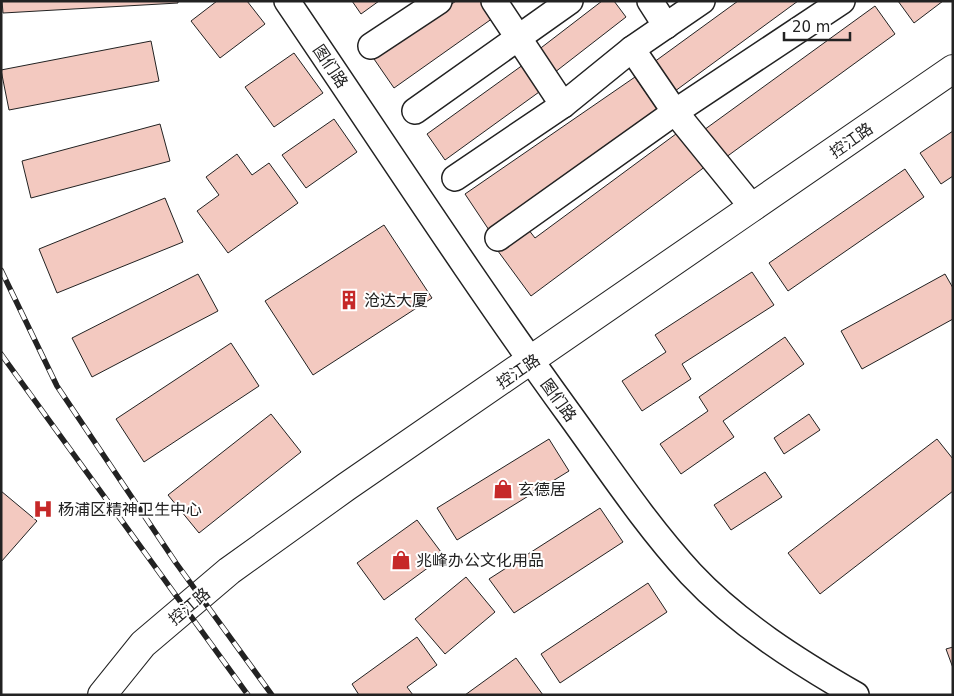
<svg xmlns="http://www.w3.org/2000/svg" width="954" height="696" font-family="'DejaVu Sans','Noto Sans SC',sans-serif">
  <rect width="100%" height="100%" fill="#fff"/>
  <!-- building -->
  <g fill="#f3c9c0" stroke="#222">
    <path d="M2 1H178V3L3 13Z"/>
    <path d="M217 1H247L265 24 220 58 191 21Z"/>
    <path d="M352 1H379L361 14Z"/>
    <path d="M456 1H481L493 18 394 88 374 59Z"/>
    <path d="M602 1H614L626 17 550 76 533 54Z"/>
    <path d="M738 1H798L671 94 650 65Z"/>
    <path d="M898 1H943L914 23Z"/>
    <path d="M875 6 895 34 718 163 697 135Z"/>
    <path d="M151 41 159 81 9 110 1 70Z"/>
    <path d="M294 53 323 93 274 127 245 87Z"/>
    <path d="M527 62 546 87 445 160 427 134Z"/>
    <path d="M635 77 660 113 489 230 465 194Z"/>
    <path d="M334 119 357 152 306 188 282 155Z"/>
    <path d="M160 124 170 161 31 198 22 161Z"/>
    <path d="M680 131 706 166 531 296 495 247 525 225 535 238Z"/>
    <path d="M953 131V176L941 184 920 153Z"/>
    <path d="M237 154 252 175 269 163 298 203 228 253 197 211 219 195 206 177Z"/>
    <path d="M905 169 924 197 788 291 769 263Z"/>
    <path d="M165 198 183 242 57 293 39 249Z"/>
    <path d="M384 225 432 298 313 375 265 301Z"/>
    <path d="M752 272 774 305 682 364 691 379 642 411 622 381 666 352 655 335Z"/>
    <path d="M198 274 218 311 92 377 72 338Z"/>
    <path d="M945 274 953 288V319L862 369 841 331Z"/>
    <path d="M785 337 804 364 723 421 734 437 681 474 660 444 708 411 699 397Z"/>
    <path d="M231 343 259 386 144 462 116 419Z"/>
    <path d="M271 414 301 452 199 533 168 495Z"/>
    <path d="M809 414 820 430 784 454 774 438Z"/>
    <path d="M549 439 569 471 457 540 437 508Z"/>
    <path d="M937 439 953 459V491L820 594 788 553Z"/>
    <path d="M765 472 782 497 731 530 714 505Z"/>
    <path d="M1 491 37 521 1 562Z"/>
    <path d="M600 508 623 542 514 613 489 579Z"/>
    <path d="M417 520 444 556 384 600 357 563Z"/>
    <path d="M466 577 495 612 445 654 415 619Z"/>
    <path d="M648 583 667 612 560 683 541 654Z"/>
    <path d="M417 637 437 665 407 687 413 695H359L352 684Z"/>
    <path d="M953 647V668L946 649Z"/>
    <path d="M516 658 543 695H465Z"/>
  </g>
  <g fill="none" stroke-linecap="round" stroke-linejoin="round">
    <defs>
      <g id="minor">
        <path d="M287 1C380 138 470 277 567 411 607 466 645 524 691 574 737 623 797 661 856 695"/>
        <path d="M494 1 563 105"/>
        <path d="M650 1 666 26"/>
        <path d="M371 46 439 1"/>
        <path d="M632 49 675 112 753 208"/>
        <path d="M415 111 570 1"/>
        <path d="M455 178 563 105 632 49 702 1"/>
        <path d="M498 238 675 112 842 1"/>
      </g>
      <path id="major" d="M102 695 143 644 229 571 346 487 953 69"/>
    </defs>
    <!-- minor casing -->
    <use href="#minor" stroke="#222" stroke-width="28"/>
    <!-- major casing -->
    <use href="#major" stroke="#222" stroke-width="30"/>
    <!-- minor -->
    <use href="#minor" stroke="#fff" stroke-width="25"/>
    <!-- major -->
    <use href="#major" stroke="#fff" stroke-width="28"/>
    <defs>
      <g id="rail">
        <path d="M1 270 57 386 176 563 272 695"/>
        <path d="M1 354 248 695"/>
      </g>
    </defs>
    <!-- rail casing -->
    <use href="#rail" stroke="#222" stroke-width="5.5"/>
    <!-- rail -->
    <use href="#rail" stroke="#fff" stroke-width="4" stroke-dasharray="11" stroke-linecap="butt"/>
  </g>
  <!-- icons -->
  <defs>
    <symbol id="building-bare" viewBox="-9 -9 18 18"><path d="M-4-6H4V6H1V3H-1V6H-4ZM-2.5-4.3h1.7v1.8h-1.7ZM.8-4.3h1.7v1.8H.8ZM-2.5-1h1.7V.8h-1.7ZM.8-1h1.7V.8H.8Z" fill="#c62828" stroke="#fff" stroke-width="2.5" paint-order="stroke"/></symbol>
    <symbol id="shop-bare" viewBox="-9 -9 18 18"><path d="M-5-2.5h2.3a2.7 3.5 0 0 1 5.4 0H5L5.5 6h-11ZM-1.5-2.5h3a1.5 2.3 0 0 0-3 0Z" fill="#c62828" stroke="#fff" stroke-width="2.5" paint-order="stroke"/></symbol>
    <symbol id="hospital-bare" viewBox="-9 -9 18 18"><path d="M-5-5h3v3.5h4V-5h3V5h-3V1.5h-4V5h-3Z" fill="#c62828" stroke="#fff" stroke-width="2.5" paint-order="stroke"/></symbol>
  </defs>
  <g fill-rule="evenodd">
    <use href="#building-bare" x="335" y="286" width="28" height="28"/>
    <use href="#shop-bare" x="489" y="475" width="28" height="28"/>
    <use href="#hospital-bare" x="29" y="495" width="28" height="28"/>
    <use href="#shop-bare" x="387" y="546" width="28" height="28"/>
  </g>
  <g text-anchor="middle" stroke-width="4" stroke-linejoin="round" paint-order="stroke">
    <!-- street labels -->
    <g font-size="16" fill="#222" stroke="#fff">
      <text transform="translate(331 66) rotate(56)" y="6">图们路</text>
      <text transform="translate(851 140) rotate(-35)" y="6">控江路</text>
      <text transform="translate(518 371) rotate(-34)" y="6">控江路</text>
      <text transform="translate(559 400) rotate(54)" y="6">图们路</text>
      <text transform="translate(189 606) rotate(-40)" y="6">控江路</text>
    </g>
    <!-- poi labels -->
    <g font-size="16" fill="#222" stroke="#fff" text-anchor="start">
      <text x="364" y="306">沧达大厦</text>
      <text x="518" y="495">玄德居</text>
      <text x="58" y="515">杨浦区精神卫生中心</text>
      <text x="416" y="566">兆峰办公文化用品</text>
    </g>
  </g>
  <!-- border -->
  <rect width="954" height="696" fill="none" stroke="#222222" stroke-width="5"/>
  <!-- scale -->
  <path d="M784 32v8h66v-8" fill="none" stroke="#222222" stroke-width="2.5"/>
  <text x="792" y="32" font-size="15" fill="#222222" stroke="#ffffff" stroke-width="4" paint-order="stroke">20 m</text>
</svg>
